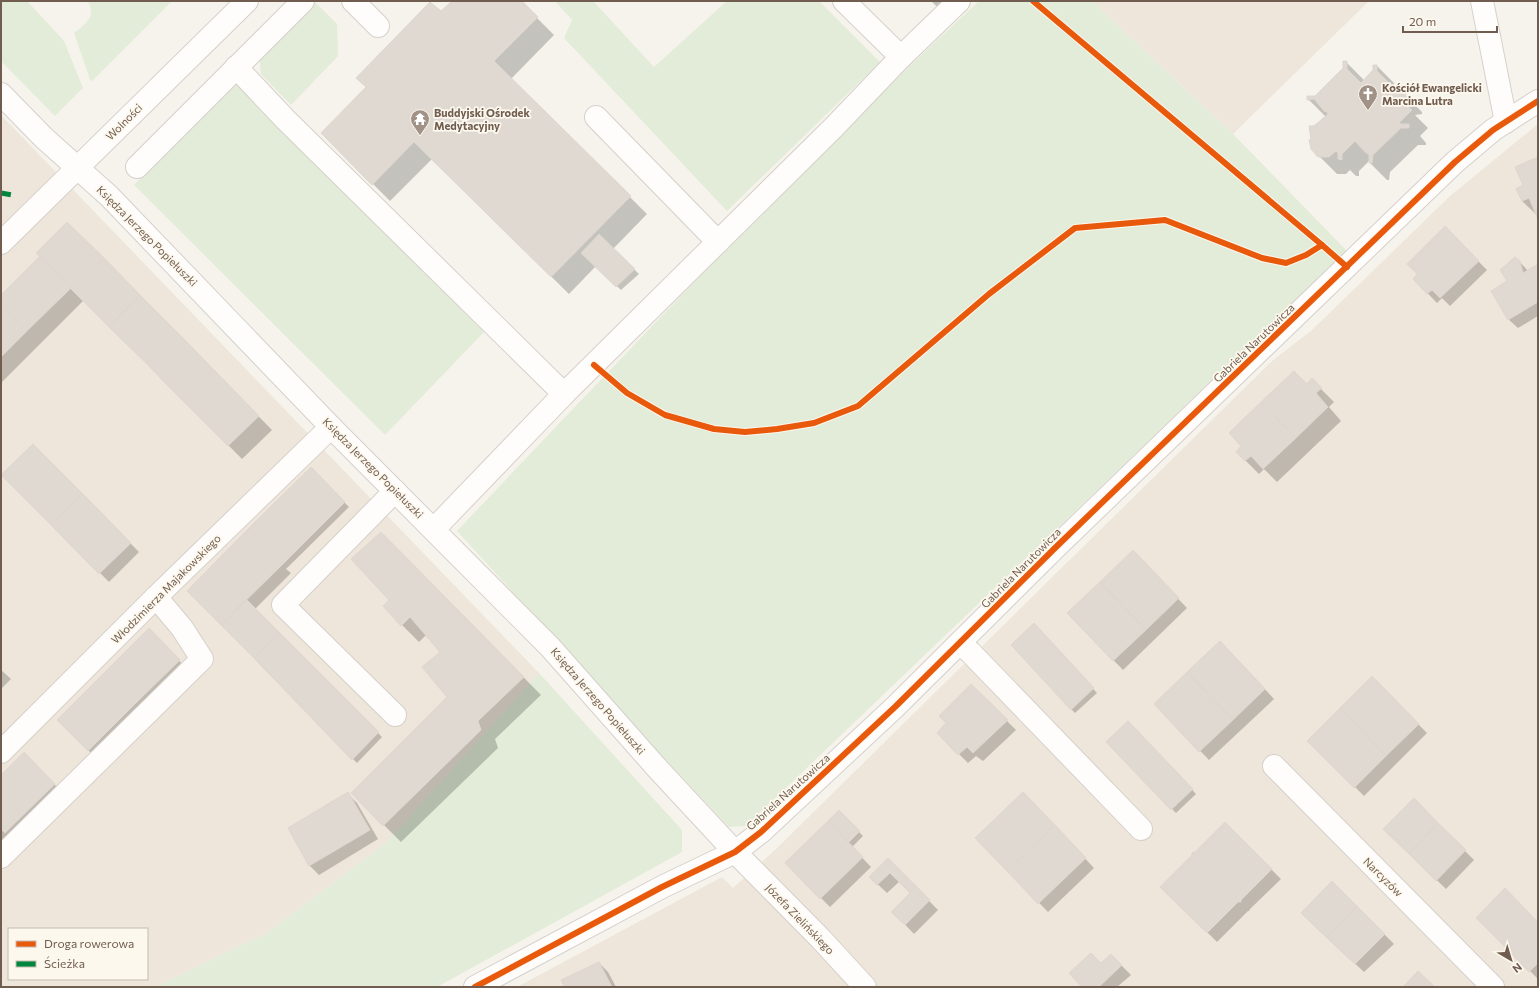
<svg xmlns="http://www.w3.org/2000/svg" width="1539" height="988" font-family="Commissioner,sans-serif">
  <rect width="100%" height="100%" fill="#f6f3ec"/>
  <!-- residential -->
  <g fill="#eee6da" fill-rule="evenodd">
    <path d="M1092 1H1369L1233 134Z"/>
    <path d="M1 115 539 673 387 842 267 933 155 987H1ZM9 929H147V979H9Z"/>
    <path d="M1538 124V987H517L722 877 733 888 776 849 1272 361 1312 330 1450 196Z"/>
  </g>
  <!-- green -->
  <g fill="#e2ecd8">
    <path d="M1 1H27L64 41 83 88 55 116 1 61Z"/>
    <path d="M88 1H172L91 82 74 33C87 23 96 17 88 1Z"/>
    <path d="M314 1 337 24 338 56 291 105 261 74 259 54Z"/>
    <path d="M555 1H593L654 67 727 1H819L880 62 727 211 564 38 572 20Z"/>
    <path d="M979 1H1092L1233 134 1347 251 746 826 729 827 666 760 457 531C595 386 733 239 876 99 910 65 945 33 979 1Z"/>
    <path d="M235 82 484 332 385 435 134 185Z"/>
    <path d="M539 673 682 830V852L437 987H155L267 933 387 842Z"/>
  </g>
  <!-- shadow -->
  <g fill="#0003">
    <path d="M453 1H520L554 35 511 79 647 214 613 249 639 274 621 290 596 266 569 294 432 159 390 201 322 133Z"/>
    <path d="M931 1H972L952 21Z"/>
    <path d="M1346 62 1363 79V82L1377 66 1394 83V89L1400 95H1405L1422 112V114L1415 115 1428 128 1420 136 1426 143V145H1418L1390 172 1389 180H1387L1370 163V160L1359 171V176H1356L1350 170 1346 174H1337L1312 149 1315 127 1326 117 1308 99 1315 97 1344 69Z"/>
    <path d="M1538 158V216L1522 201 1517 189 1524 186Z"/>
    <path d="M67 223 272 430 242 459 84 300 1 383V296L41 256Z"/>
    <path d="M1445 228 1487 270 1450 306 1442 298 1437 303 1414 279 1419 275Z"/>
    <path d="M1520 262 1528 271 1538 265V316L1518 328 1508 319Z"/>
    <path d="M1312 380 1334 402 1329 407 1341 421 1277 482 1264 469 1259 474 1237 452Z"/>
    <path d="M33 445 139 552 109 582 3 475Z"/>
    <path d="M311 469 349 507 286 569 291 573 255 609 382 737 357 763 188 591Z"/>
    <path d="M381 533 541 695 495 739 498 748 401 842 384 825 449 697 442 652 426 635 419 642 402 625 390 601Z"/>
    <path d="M1142 561 1187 608 1123 670 1068 613Z"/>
    <path d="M1038 629 1097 693 1075 713 1071 709Z"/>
    <path d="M149 630 188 670 102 764 58 720Z"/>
    <path d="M1229 651 1274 699 1209 760 1155 704Z"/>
    <path d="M1 670 11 679 1 689Z"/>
    <path d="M1372 678 1427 733 1364 796 1309 741Z"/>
    <path d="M971 685 1016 730 983 761 976 756 968 763 959 754 947 723Z"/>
    <path d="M1128 722 1196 794 1176 813 1107 742Z"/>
    <path d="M24 754 63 793 1 855V776Z"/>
    <path d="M348 794 357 803 378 839 319 875 310 866 289 828Z"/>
    <path d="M1414 800 1474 860 1446 889 1384 829Z"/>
    <path d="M1032 802 1094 868 1048 912 976 838Z"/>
    <path d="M839 811 863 836 852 847 871 867 830 907 786 863Z"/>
    <path d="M1225 823 1281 879 1249 910 1250 911H1248L1217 942 1162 887Z"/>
    <path d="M888 859 938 910 914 934 893 912 912 893 900 881 887 893 870 877Z"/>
    <path d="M1332 882 1394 944 1364 972 1311 922Z"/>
    <path d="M1477 918 1538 923V979Z"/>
    <path d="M1111 955 1131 975 1117 987H1083L1101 965Z"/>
    <path d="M599 963 608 972 616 987H566Z"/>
  </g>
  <!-- building -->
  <g fill="#dfd9d2" stroke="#ded6cf">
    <path d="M452 1H522L538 17 494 61 631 196 551 277 414 142 372 185 321 133 366 87 356 78 430 2 441 11Z"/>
    <path d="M1343 61H1347V69L1361 83 1373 70V65H1377V71L1400 94H1406L1405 98H1399L1412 110 1399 123 1401 124H1409V128H1401L1373 155 1372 163H1369V155L1365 152 1355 141 1342 154V160L1338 159V153L1336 151 1329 157H1318L1311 149 1309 140 1311 139 1309 126H1314L1328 114 1326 111 1325 112 1314 99 1307 100V96H1315L1343 68Z"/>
    <path d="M1538 157V219L1529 198 1522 201 1516 189 1523 185 1515 167Z"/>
    <path d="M67 222 104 258 72 290 36 253Z"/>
    <path d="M1445 226 1479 261 1440 298 1432 290 1427 294 1413 279 1417 274 1407 264Z"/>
    <path d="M599 234 635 269 616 287 581 253Z"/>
    <path d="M40 256 71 288 27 331 1 305V295Z"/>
    <path d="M1515 257 1520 261 1523 273 1538 264V302L1508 320 1491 291 1507 281 1500 270Z"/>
    <path d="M104 258 140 295 109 327 72 290Z"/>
    <path d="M140 295 177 332 146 363 109 327Z"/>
    <path d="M1 305 27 331 1 357Z"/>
    <path d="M177 332 213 369 182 400 146 363Z"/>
    <path d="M213 369 259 416 228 446 182 400Z"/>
    <path d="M1294 371 1307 384 1312 378 1322 388 1316 393 1328 407 1296 438 1261 402Z"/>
    <path d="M1261 402 1296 438 1263 469 1251 456 1245 461 1236 452 1241 446 1229 433Z"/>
    <path d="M33 444 82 493 51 525 1 475Z"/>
    <path d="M311 467 345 502 283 564 248 529Z"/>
    <path d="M82 493 131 543 99 574 51 525Z"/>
    <path d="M248 529 283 564 221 625 187 591Z"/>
    <path d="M381 532 524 677 478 721 481 730 383 826 351 793 447 697 422 667 440 652 410 617 401 626 383 606 389 600 351 559Z"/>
    <path d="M1133 550 1179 598 1146 630 1100 582Z"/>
    <path d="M1100 582 1146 630 1113 661 1067 613Z"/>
    <path d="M247 600 280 633 254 658 221 625Z"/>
    <path d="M1034 623 1094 688 1071 710 1011 645Z"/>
    <path d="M149 628 180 660 134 705 103 674Z"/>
    <path d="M280 633 379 732 352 760 254 658Z"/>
    <path d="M1220 641 1265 689 1233 720 1187 672Z"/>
    <path d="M1187 672 1233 720 1199 752 1154 704Z"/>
    <path d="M103 674 134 705 88 751 57 720Z"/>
    <path d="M1372 676 1419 724 1386 756 1340 708Z"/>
    <path d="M971 684 1008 720 973 753 967 747 958 755 937 733 946 723 939 716Z"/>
    <path d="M1340 708 1386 756 1354 788 1307 741Z"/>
    <path d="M1128 721 1193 789 1171 810 1106 742Z"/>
    <path d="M24 752 55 784 5 833 1 829V775Z"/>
    <path d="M348 792 370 830 309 866 288 828Z"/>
    <path d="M1023 792 1055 825 1007 871 975 838Z"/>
    <path d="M1414 798 1438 823 1409 854 1383 829Z"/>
    <path d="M839 810 860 831 849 842 828 821Z"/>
    <path d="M828 821 863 857 820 899 785 863Z"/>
    <path d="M1225 822 1272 869 1241 900V902L1192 853 1193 852 1194 853Z"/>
    <path d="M1438 823 1466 850 1436 881 1409 854Z"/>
    <path d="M1055 825 1086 858 1038 904 1007 871Z"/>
    <path d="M1192 853 1241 902H1238L1207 933 1160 887 1192 855Z"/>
    <path d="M888 858 930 900 905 925 891 912 910 893 890 873 877 885 869 877Z"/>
    <path d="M1332 881 1357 906 1327 938 1301 913Z"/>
    <path d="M1505 888 1531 915 1502 944 1476 918Z"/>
    <path d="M1357 906 1385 934 1355 964 1327 938Z"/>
    <path d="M1531 915 1538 922V963L1529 972 1502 944Z"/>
    <path d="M1091 953 1101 963 1111 954 1122 965 1099 987H1082L1069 973Z"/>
    <path d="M599 962 612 987H565L561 980Z"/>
    <path d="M1418 971 1435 987H1403Z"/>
  </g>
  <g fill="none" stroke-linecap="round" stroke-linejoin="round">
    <defs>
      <g id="minor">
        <path d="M353 1 378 26"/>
        <path d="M1482 1 1506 122"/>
        <path d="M901 57 959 1"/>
        <path d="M236 67 285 119 564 394"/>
        <path d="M1 94 44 138 109 196 331 427 550 647 657 768 735 852 820 938 865 987"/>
        <path d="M596 117 718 242"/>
        <path d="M137 167 303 1"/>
        <path d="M1 243 247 1"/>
        <path d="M395 491 283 605 395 715"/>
        <path d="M434 529 564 394 834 127 901 57 844 1"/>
        <path d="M960 643 971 653 1141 829"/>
        <path d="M1 752 156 597 331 427"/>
        <path d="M1274 766 1493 987"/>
        <path d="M1 857 202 659 182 628 156 597"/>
        <path d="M475 987 662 887 735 852 761 832 896 706 1056 547 1455 162 1493 130 1538 101"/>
      </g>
    </defs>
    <!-- minor casing -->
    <use href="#minor" stroke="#d5d0ca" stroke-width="24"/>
    <!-- minor -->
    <use href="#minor" stroke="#fefdfc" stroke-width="22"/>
    <!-- quiet -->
    <path stroke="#00873e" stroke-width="5" stroke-dasharray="10 5" stroke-linecap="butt" d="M1 193 12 195"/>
    <defs>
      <g id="cycleway">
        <path d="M1033 1 1322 245 1347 267"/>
        <path d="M594 365 627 393 665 415 714 429 745 432 777 429 814 423 858 406 989 294 1075 228 1165 220 1262 258 1286 263 1306 255 1322 245"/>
        <path d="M475 987 662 887 735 852 761 832 896 706 1056 547 1455 162 1493 130 1538 101"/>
      </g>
    </defs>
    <!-- cycleway casing -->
    <use href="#cycleway" stroke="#fdf8ee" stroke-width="8"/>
    <!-- cycleway -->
    <use href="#cycleway" stroke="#e8590c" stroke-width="6"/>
  </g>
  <!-- icons -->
  <defs>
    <symbol id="church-pin" viewBox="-11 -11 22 30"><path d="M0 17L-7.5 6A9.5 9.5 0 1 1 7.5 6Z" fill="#a09286" stroke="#fdf8ee"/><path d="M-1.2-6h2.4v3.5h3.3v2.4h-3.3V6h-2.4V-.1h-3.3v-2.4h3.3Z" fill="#fff"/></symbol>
    <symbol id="temple-pin" viewBox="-11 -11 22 30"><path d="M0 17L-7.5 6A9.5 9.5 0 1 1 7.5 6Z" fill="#a09286" stroke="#fdf8ee"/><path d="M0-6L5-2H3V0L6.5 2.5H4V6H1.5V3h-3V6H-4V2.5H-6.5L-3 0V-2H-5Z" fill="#fff"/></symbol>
  </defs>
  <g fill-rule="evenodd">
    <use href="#church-pin" x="1357" y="83" width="22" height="30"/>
    <use href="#temple-pin" x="409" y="108" width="22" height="30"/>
  </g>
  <g text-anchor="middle" stroke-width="3.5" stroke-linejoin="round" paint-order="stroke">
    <!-- poi labels -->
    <g font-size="11" font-weight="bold" fill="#715d4f" stroke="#fdf8ee" text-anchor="start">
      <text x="1382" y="92">Kościół Ewangelicki<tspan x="1382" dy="13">Marcina Lutra</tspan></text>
      <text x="434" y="117">Buddyjski Ośrodek<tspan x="434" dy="13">Medytacyjny</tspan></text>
    </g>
    <!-- street labels -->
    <g font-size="11" fill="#715d4f" stroke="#fdf8ee">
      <text transform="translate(124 122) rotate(-45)" y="4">Wolności</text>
      <text transform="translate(147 236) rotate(45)" y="4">Księdza Jerzego Popiełuszki</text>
      <text transform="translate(1254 343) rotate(-44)" y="4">Gabriela Narutowicza</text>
      <text transform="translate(373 468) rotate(45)" y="4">Księdza Jerzego Popiełuszki</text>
      <text transform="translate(1021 568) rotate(-45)" y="4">Gabriela Narutowicza</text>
      <text transform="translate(166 589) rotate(-45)" y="4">Włodzimierza Majakowskiego</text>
      <text transform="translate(598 701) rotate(49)" y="4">Księdza Jerzego Popiełuszki</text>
      <text transform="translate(788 792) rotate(-42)" y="4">Gabriela Narutowicza</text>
      <text transform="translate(1383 877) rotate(45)" y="4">Narcyzów</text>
      <text transform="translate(800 919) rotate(46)" y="4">Józefa Zielińskiego</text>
    </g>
  </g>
  <!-- border -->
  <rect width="1539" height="988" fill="none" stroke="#715d4f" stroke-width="4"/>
  <!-- legend -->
  <rect x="8" y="928" width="140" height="52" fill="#fdf8ee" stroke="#c5baae"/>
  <rect x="16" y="941" width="20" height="6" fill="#e8590c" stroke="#c5baae"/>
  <text x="44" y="948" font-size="12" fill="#715d4f">Droga rowerowa</text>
  <rect x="16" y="961" width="20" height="6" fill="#00873e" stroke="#c5baae"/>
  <text x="44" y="968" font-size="12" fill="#715d4f">Ścieżka</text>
  <!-- north arrow -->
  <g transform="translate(1511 960) rotate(142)" stroke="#fdf8ee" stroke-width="3" paint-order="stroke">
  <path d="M0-3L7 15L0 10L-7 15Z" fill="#715d4f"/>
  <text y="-6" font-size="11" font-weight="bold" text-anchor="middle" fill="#715d4f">N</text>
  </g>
  <!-- scale -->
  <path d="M1403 26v6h94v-6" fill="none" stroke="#715d4f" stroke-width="2"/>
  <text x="1409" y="26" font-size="12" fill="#715d4f" stroke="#fdf8ee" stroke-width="3" paint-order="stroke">20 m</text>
</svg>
